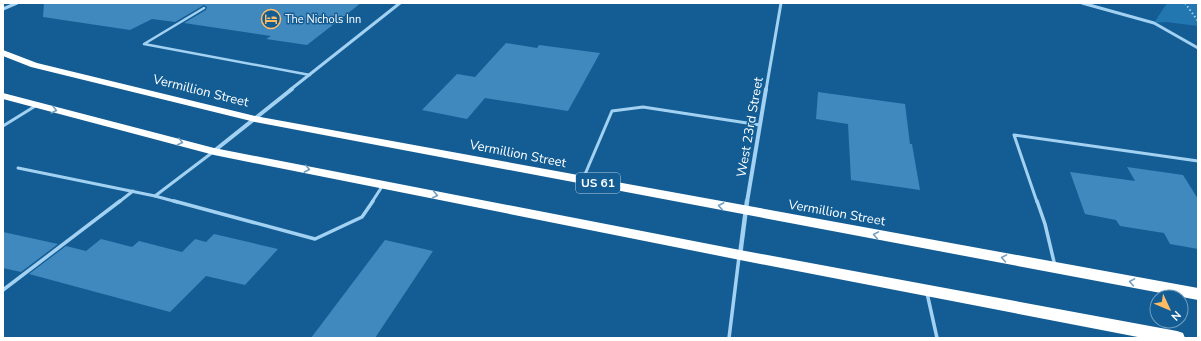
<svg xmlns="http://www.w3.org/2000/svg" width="1201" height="341" font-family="'Nunito Sans',sans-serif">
  <rect width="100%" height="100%" fill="#135d94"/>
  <!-- green -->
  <path fill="#2277b1" d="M1167 3H1198V26L1166 22 1154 23Z"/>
  <!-- building -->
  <g fill="#4089be">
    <path d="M44 3H361L307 45 266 39 271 36 184 23 206 10 207 7 204 5 175 22 152 19 130 30 43 17Z"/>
    <path d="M506 43 537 48 539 45 600 53 568 111 485 98 467 119 422 110 457 74 475 77Z"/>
    <path d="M818 92 905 104 910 144H912L920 190 851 180 848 124 816 119Z"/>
    <path d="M1127 167 1183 175 1198 199V249L1170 244 1164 233 1120 226 1116 220 1085 214 1070 172 1135 181Z"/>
    <path d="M3 232 58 244 21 272 3 268Z"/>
    <path d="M214 234 278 249 245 285 206 276 170 312 29 274 66 246 86 251 101 239 132 247 139 241 182 252 195 239 206 242Z"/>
    <path d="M385 240 433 251 375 338H311Z"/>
  </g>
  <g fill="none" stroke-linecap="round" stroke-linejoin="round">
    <!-- path -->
    <path stroke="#a2d1f2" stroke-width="2" stroke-dasharray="1.5 2.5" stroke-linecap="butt" d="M1185 3 1198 21"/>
    <!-- lane-far2 -->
    <path stroke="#a2d1f2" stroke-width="2.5" d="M204 8 144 44 310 75"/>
    <!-- lane-far1 -->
    <g stroke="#a2d1f2" stroke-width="3">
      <path d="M3 126 37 105"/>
      <path d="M18 168 155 196 213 152"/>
      <path d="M583 179 612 111 643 107 760 125"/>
      <path d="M155 196 177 202"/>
      <path d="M119 202 133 191"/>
      <path d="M372 202 383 185"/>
      <path d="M1037 202 1014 135 1198 161"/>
    </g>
    <!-- lane -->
    <g stroke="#a2d1f2" stroke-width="3.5">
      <path d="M174 201 315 239 362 217 373 201"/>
      <path d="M1037 201 1045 224 1055 266"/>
      <path d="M3 290 120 201"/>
      <path d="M927 293 937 338"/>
      <path d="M729 338 739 257"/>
    </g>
    <!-- street-far2 -->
    <g stroke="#a2d1f2" stroke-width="3">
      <path d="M1082 3 1154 23 1198 48"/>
      <path d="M3 9 17 3"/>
      <path d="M290 90 400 3"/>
      <path d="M766 90 781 3"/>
    </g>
    <!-- street-far1 -->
    <g stroke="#a2d1f2" stroke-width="4">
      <path d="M214 151 292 89"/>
      <path d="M747 202 766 89"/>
    </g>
    <!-- street -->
    <path stroke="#a2d1f2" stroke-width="4.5" d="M740 255 747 201"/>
    <!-- highway -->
    <g fill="#fff" fill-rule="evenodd">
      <path d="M3 50 37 63 255 116 1198 288V300L255 122 31 67 3 56Z"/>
      <path d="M3 93 214 148 740 250 1177 331 1183 333 1185 338H1143L740 260 214 155 3 99Z"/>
    </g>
  </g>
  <!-- one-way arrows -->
  <defs><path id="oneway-chevron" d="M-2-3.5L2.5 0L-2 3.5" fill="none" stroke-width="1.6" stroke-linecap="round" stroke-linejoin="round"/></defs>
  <g stroke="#719ebf">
    <use href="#oneway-chevron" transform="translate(54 110) rotate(14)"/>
    <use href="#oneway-chevron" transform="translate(180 142) rotate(14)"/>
    <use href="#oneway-chevron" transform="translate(307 169) rotate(11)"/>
    <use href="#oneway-chevron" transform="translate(435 195) rotate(11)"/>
    <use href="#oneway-chevron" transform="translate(721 206) rotate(-169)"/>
    <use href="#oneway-chevron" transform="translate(876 235) rotate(-170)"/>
    <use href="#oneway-chevron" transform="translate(1004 258) rotate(-170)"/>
    <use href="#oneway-chevron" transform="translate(1132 282) rotate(-170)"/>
  </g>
  <!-- icons -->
  <defs>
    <symbol id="hotel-ring" viewBox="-11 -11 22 22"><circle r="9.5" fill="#135d94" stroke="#ffbc63" stroke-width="1.5"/><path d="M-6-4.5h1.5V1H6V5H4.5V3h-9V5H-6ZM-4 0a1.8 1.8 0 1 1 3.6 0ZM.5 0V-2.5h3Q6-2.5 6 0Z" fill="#ffbc63"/></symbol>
  </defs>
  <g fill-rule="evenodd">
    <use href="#hotel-ring" x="260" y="8" width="22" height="22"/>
  </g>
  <g text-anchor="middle" stroke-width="3" stroke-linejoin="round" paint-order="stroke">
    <!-- far-poi labels -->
    <g font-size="11" fill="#fff" stroke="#135d94" text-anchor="start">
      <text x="285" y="23">The Nichols Inn</text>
    </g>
    <!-- shield labels -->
    <rect fill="#135d94" stroke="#b8cedf" stroke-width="1" x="576" y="173" width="44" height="20" rx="3"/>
    <g font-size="12" font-weight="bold" fill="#fff">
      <text x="598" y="187">US 61</text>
    </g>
    <!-- street labels -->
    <g font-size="13" fill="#fff" stroke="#135d94">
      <text transform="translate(201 90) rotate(14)" y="5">Vermillion Street</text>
      <text transform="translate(749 127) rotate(-80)" y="5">West 23rd Street</text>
      <text transform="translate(518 153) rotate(11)" y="5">Vermillion Street</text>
      <text transform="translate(837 212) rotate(10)" y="5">Vermillion Street</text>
    </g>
  </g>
  <!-- border -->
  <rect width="1201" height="341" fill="none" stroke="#ffffff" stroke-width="8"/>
  <!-- north arrow -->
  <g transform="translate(1169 309) rotate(134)"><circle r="19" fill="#135d94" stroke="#719ebf"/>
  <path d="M0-3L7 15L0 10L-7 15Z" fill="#ffbc63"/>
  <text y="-6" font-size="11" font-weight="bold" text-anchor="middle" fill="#ffffff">N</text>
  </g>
</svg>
